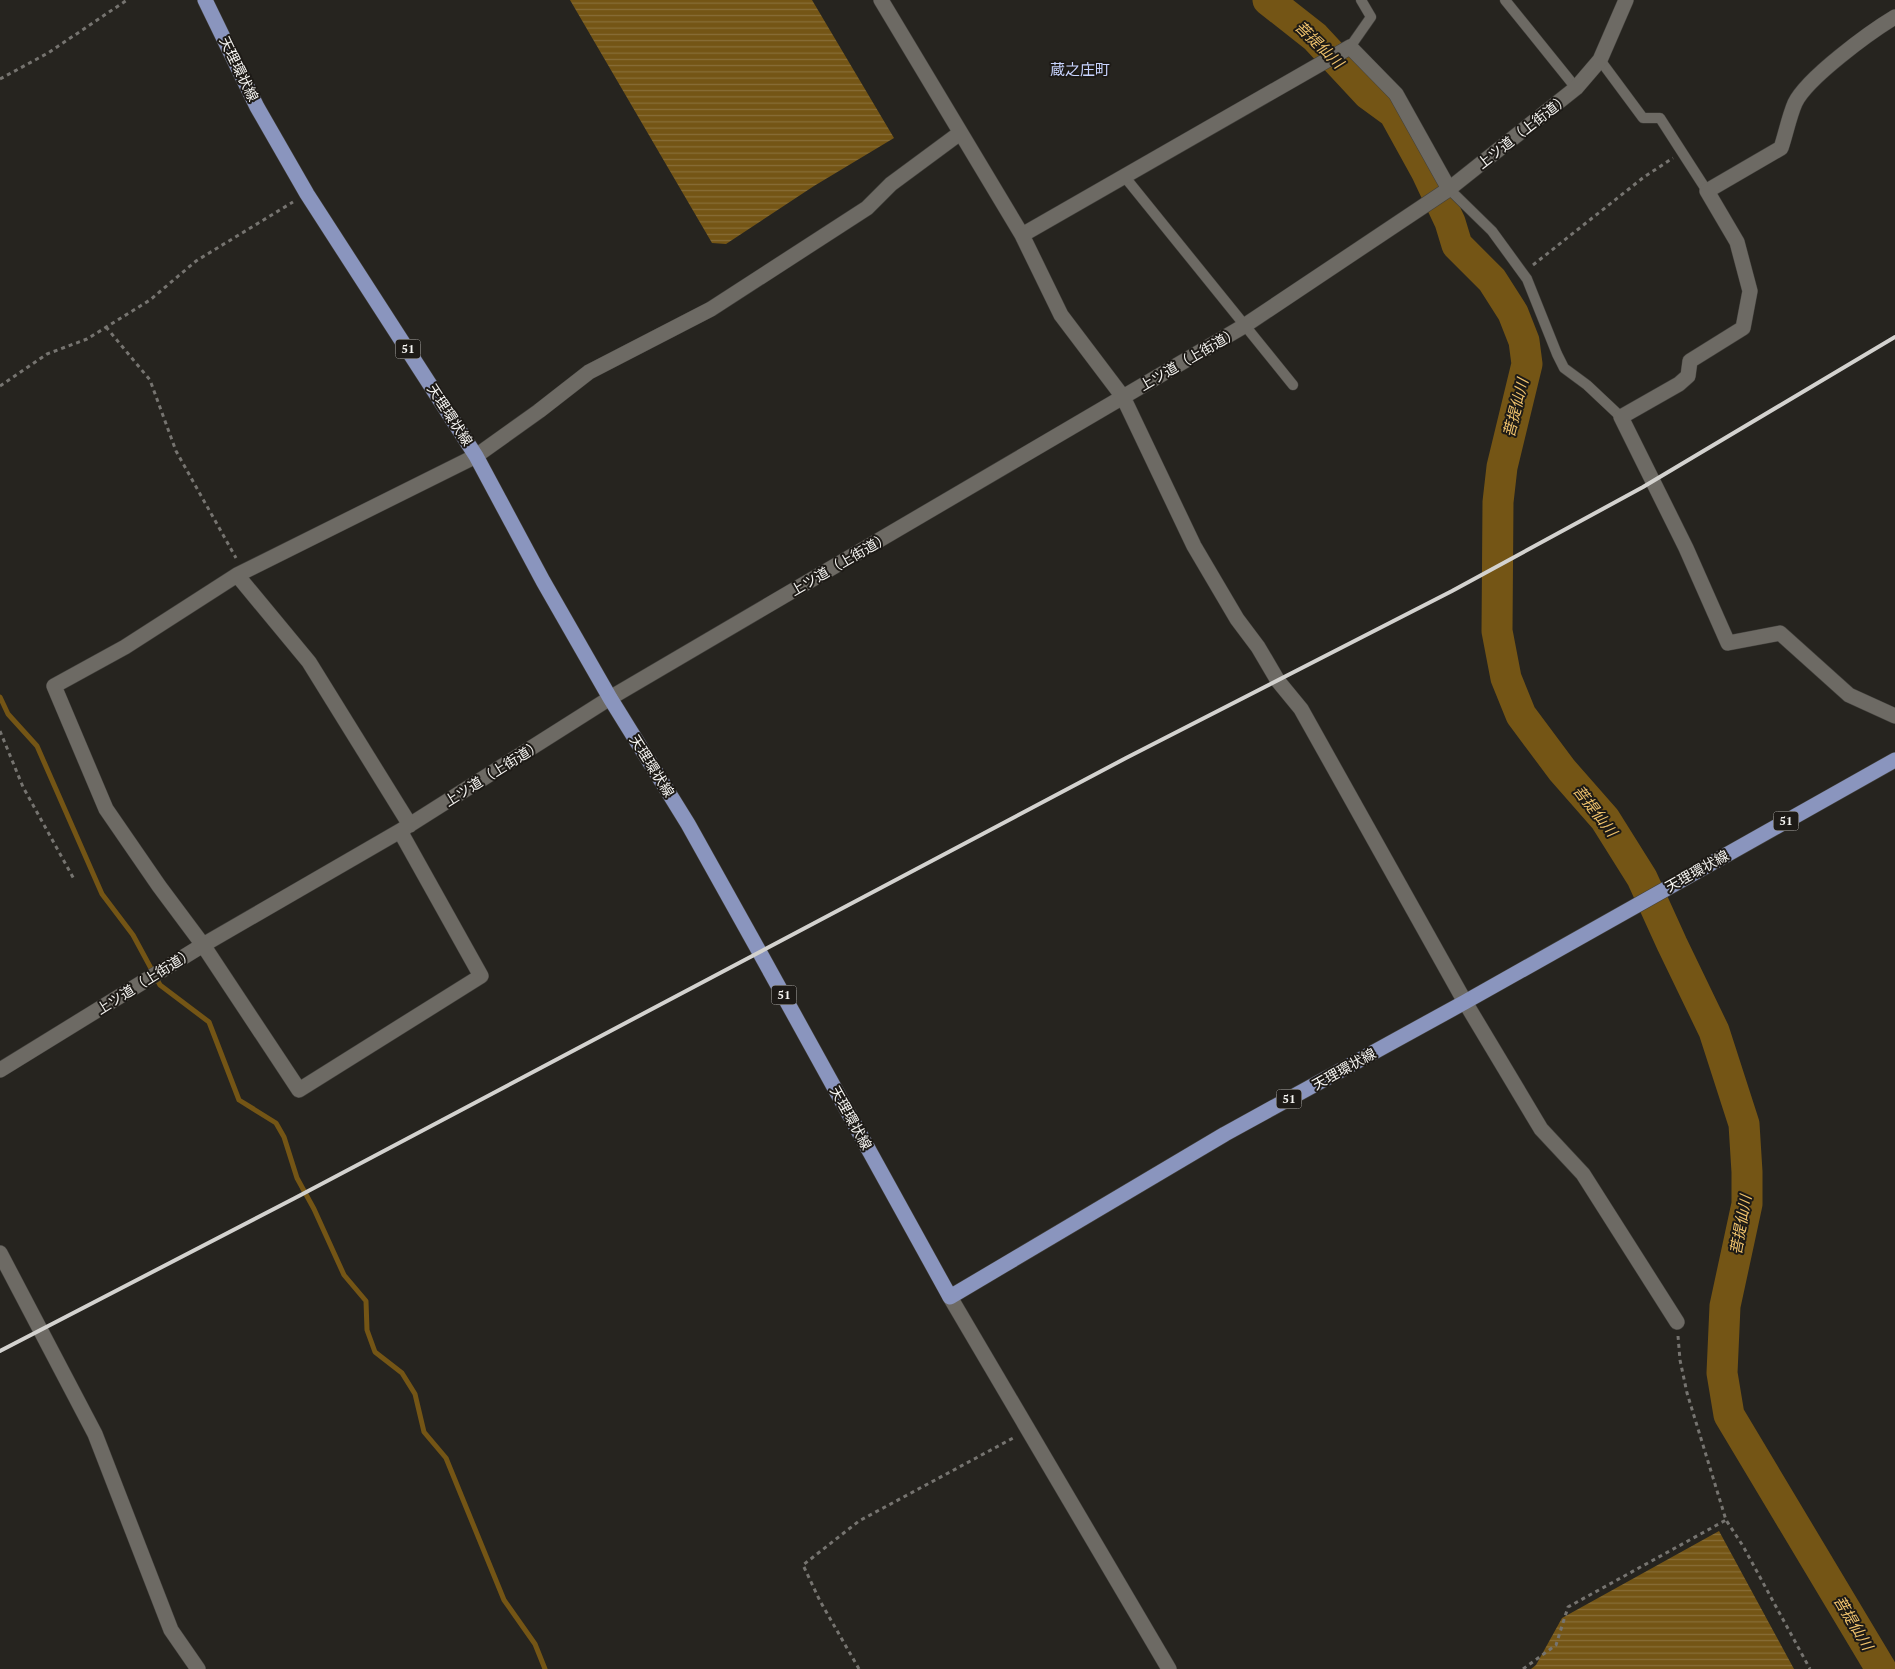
<svg xmlns="http://www.w3.org/2000/svg" width="1895" height="1669" font-family="'PT Serif','Noto Sans JP',serif">
<style>
.water{fill:url(#water-rules)}
.lines{fill:none;stroke-linecap:round;stroke-linejoin:round}
.stream{stroke:#745515;stroke-width:5}
.river{stroke:#745515;stroke-width:31}
.lane-casing{stroke:#42403c;stroke-width:11}
.street-casing{stroke:#42403c;stroke-width:16}
.secondary-casing{stroke:#42403c;stroke-width:16}
.primary-casing{stroke:#42403c;stroke-width:16}
.path{stroke:#767470;stroke-width:3;stroke-dasharray:4 4;stroke-linecap:butt}
.lane{stroke:#6d6a64;stroke-width:10}
.street{stroke:#6d6a64;stroke-width:15}
.secondary{stroke:#6d6a64;stroke-width:15}
.primary{stroke:#8a95be;stroke-width:15}
.rail{stroke:#d3d2cf;stroke-width:4}
.labels{text-anchor:middle;stroke-width:4;stroke-linejoin:round;paint-order:stroke}
.shield{fill:#1d1a16;stroke:#b4b3af;stroke-width:1}
.shield-label{font-size:12px;font-weight:bold;fill:#f5f4f1}
.street-label{font-size:14px;fill:#f5f4f1;stroke:#1d1a16}
.water-label{font-size:15px;font-style:italic;fill:#f2c46d;stroke:#1d1a16}
.neighbourhood-label{font-size:15px;fill:#c8d4fe;stroke:#1d1a16}
</style>
<defs>
<pattern id="water-rules" width="6" height="5" patternUnits="userSpaceOnUse" patternTransform="scale(1.25)"><rect width="6" height="5" fill="#745515"/><path d="M0 2.5h6" fill="none" stroke="#886e38"/></pattern>
</defs>
<rect width="100%" height="100%" fill="#26241f"/>
<path class="water" d="M570 0H812L894 138 814 186 726 244 712 243Z
M1719 1531 1794 1669H1531L1536 1665 1562 1618Z"/>
<g class="lines">
<path class="stream" d="M0 697 8 714 37 746 102 894 133 935 160 985 209 1022 239 1100 276 1123 284 1137 297 1178 314 1209 344 1275 366 1301 367 1330 375 1352 402 1373 415 1394 424 1432 446 1458 504 1600 535 1644 545 1669"/>
<path class="river" d="M1268 0 1315 37 1368 94 1394 113 1426 171 1450 222 1457 245 1492 280 1513 313 1524 341 1527 364 1502 467 1498 502 1497 631 1506 678 1521 715 1562 770 1605 819 1642 878 1672 944 1714 1031 1744 1124 1747 1172V1204L1725 1306 1722 1373 1729 1415 1881 1669"/>
<g class="lane-casing">
<path id="lane" d="M1505 0 1576 88
M1350 47 1371 17 1361 0
M1600 60 1643 118H1660L1707 191
M1124 176 1293 385
M1449 189 1492 231 1527 279 1557 354 1564 368 1587 385 1621 417"/>
</g>
<g class="street-casing">
<path id="street" d="M881 0 1022 235 1061 315 1123 397 1194 546 1237 619 1258 647 1278 681 1301 709 1465 1002 1541 1129 1583 1174 1677 1322
M1895 17C1870 32 1807 78 1795 103 1789 117 1786 133 1781 148L1707 191 1737 242 1750 291 1743 328 1690 361 1688 376 1679 384 1621 417 1686 548 1728 643 1780 633 1849 695 1895 716
M1022 235 1350 47 1396 94 1449 189
M237 575 309 662 410 825
M400 831 481 976 299 1090 203 945 159 886 106 809 54 686 125 647 237 575 476 456 539 411 589 372 711 309 867 208 891 184 960 133
M0 1070 203 945 400 831 610 698 1244 326 1449 189 1576 88 1600 60 1626 0
M0 1253 95 1434 171 1630 198 1669"/>
</g>
<g class="secondary-casing">
<path id="secondary" d="M950 1297 1169 1669"/>
</g>
<g class="primary-casing">
<path id="primary" d="M205 0 257 107 307 194 476 456 543 581 610 698 688 824 760 953 950 1297 1225 1134 1465 1002 1895 760"/>
</g>
<path class="path" d="M0 79 48 53 127 0
M1533 265 1644 177 1673 158
M106 327 150 380 176 451 236 558
M0 386 47 354 87 339 150 300 196 261 293 202
M0 731 23 787 75 881
M1678 1336 1680 1360 1687 1393 1726 1520 1743 1546 1810 1669
M859 1669 820 1601 803 1565 859 1521 1015 1437
M1523 1669 1556 1645 1568 1607 1726 1520"/>
<use href="#lane" class="lane"/>
<use href="#street" class="street"/>
<use href="#secondary" class="secondary"/>
<use href="#primary" class="primary"/>
<path class="rail" d="M0 1351 295 1198 1126 758 1452 591 1643 487 1895 337"/>
</g>
<g class="labels">
<g class="shield">
<rect x="395.5" y="339.5" width="25" height="19" rx="4"/>
<rect x="1773.5" y="811.5" width="25" height="19" rx="4"/>
<rect x="771.5" y="985.5" width="25" height="19" rx="4"/>
<rect x="1276.5" y="1089.5" width="25" height="19" rx="4"/>
</g>
<g class="shield-label">
<text x="408" y="353">51</text>
<text x="1786" y="825">51</text>
<text x="784" y="999">51</text>
<text x="1289" y="1103">51</text>
</g>
<g class="street-label">
<text transform="translate(239 69) rotate(64)" y="5">天理環状線</text>
<text transform="translate(1523 131) rotate(-38)" y="5">上ツ道（上街道）</text>
<text transform="translate(1189 359) rotate(-30)" y="5">上ツ道（上街道）</text>
<text transform="translate(450 415) rotate(57)" y="5">天理環状線</text>
<text transform="translate(840 564) rotate(-30)" y="5">上ツ道（上街道）</text>
<text transform="translate(652 766) rotate(58)" y="5">天理環状線</text>
<text transform="translate(493 773) rotate(-32)" y="5">上ツ道（上街道）</text>
<text transform="translate(1697 871) rotate(-29)" y="5">天理環状線</text>
<text transform="translate(145 981) rotate(-32)" y="5">上ツ道（上街道）</text>
<text transform="translate(1344 1069) rotate(-29)" y="5">天理環状線</text>
<text transform="translate(851 1118) rotate(61)" y="5">天理環状線</text>
</g>
<g class="water-label">
<text transform="translate(1319 45) rotate(44)" y="5">菩提仙川</text>
<text transform="translate(1516 408) rotate(-76)" y="5">菩提仙川</text>
<text transform="translate(1595 811) rotate(52)" y="5">菩提仙川</text>
<text transform="translate(1741 1225) rotate(-80)" y="5">菩提仙川</text>
<text transform="translate(1853 1623) rotate(59)" y="5">菩提仙川</text>
</g>
<g class="neighbourhood-label">
<text x="1080" y="75">蔵之庄町</text>
</g>
</g>
</svg>
